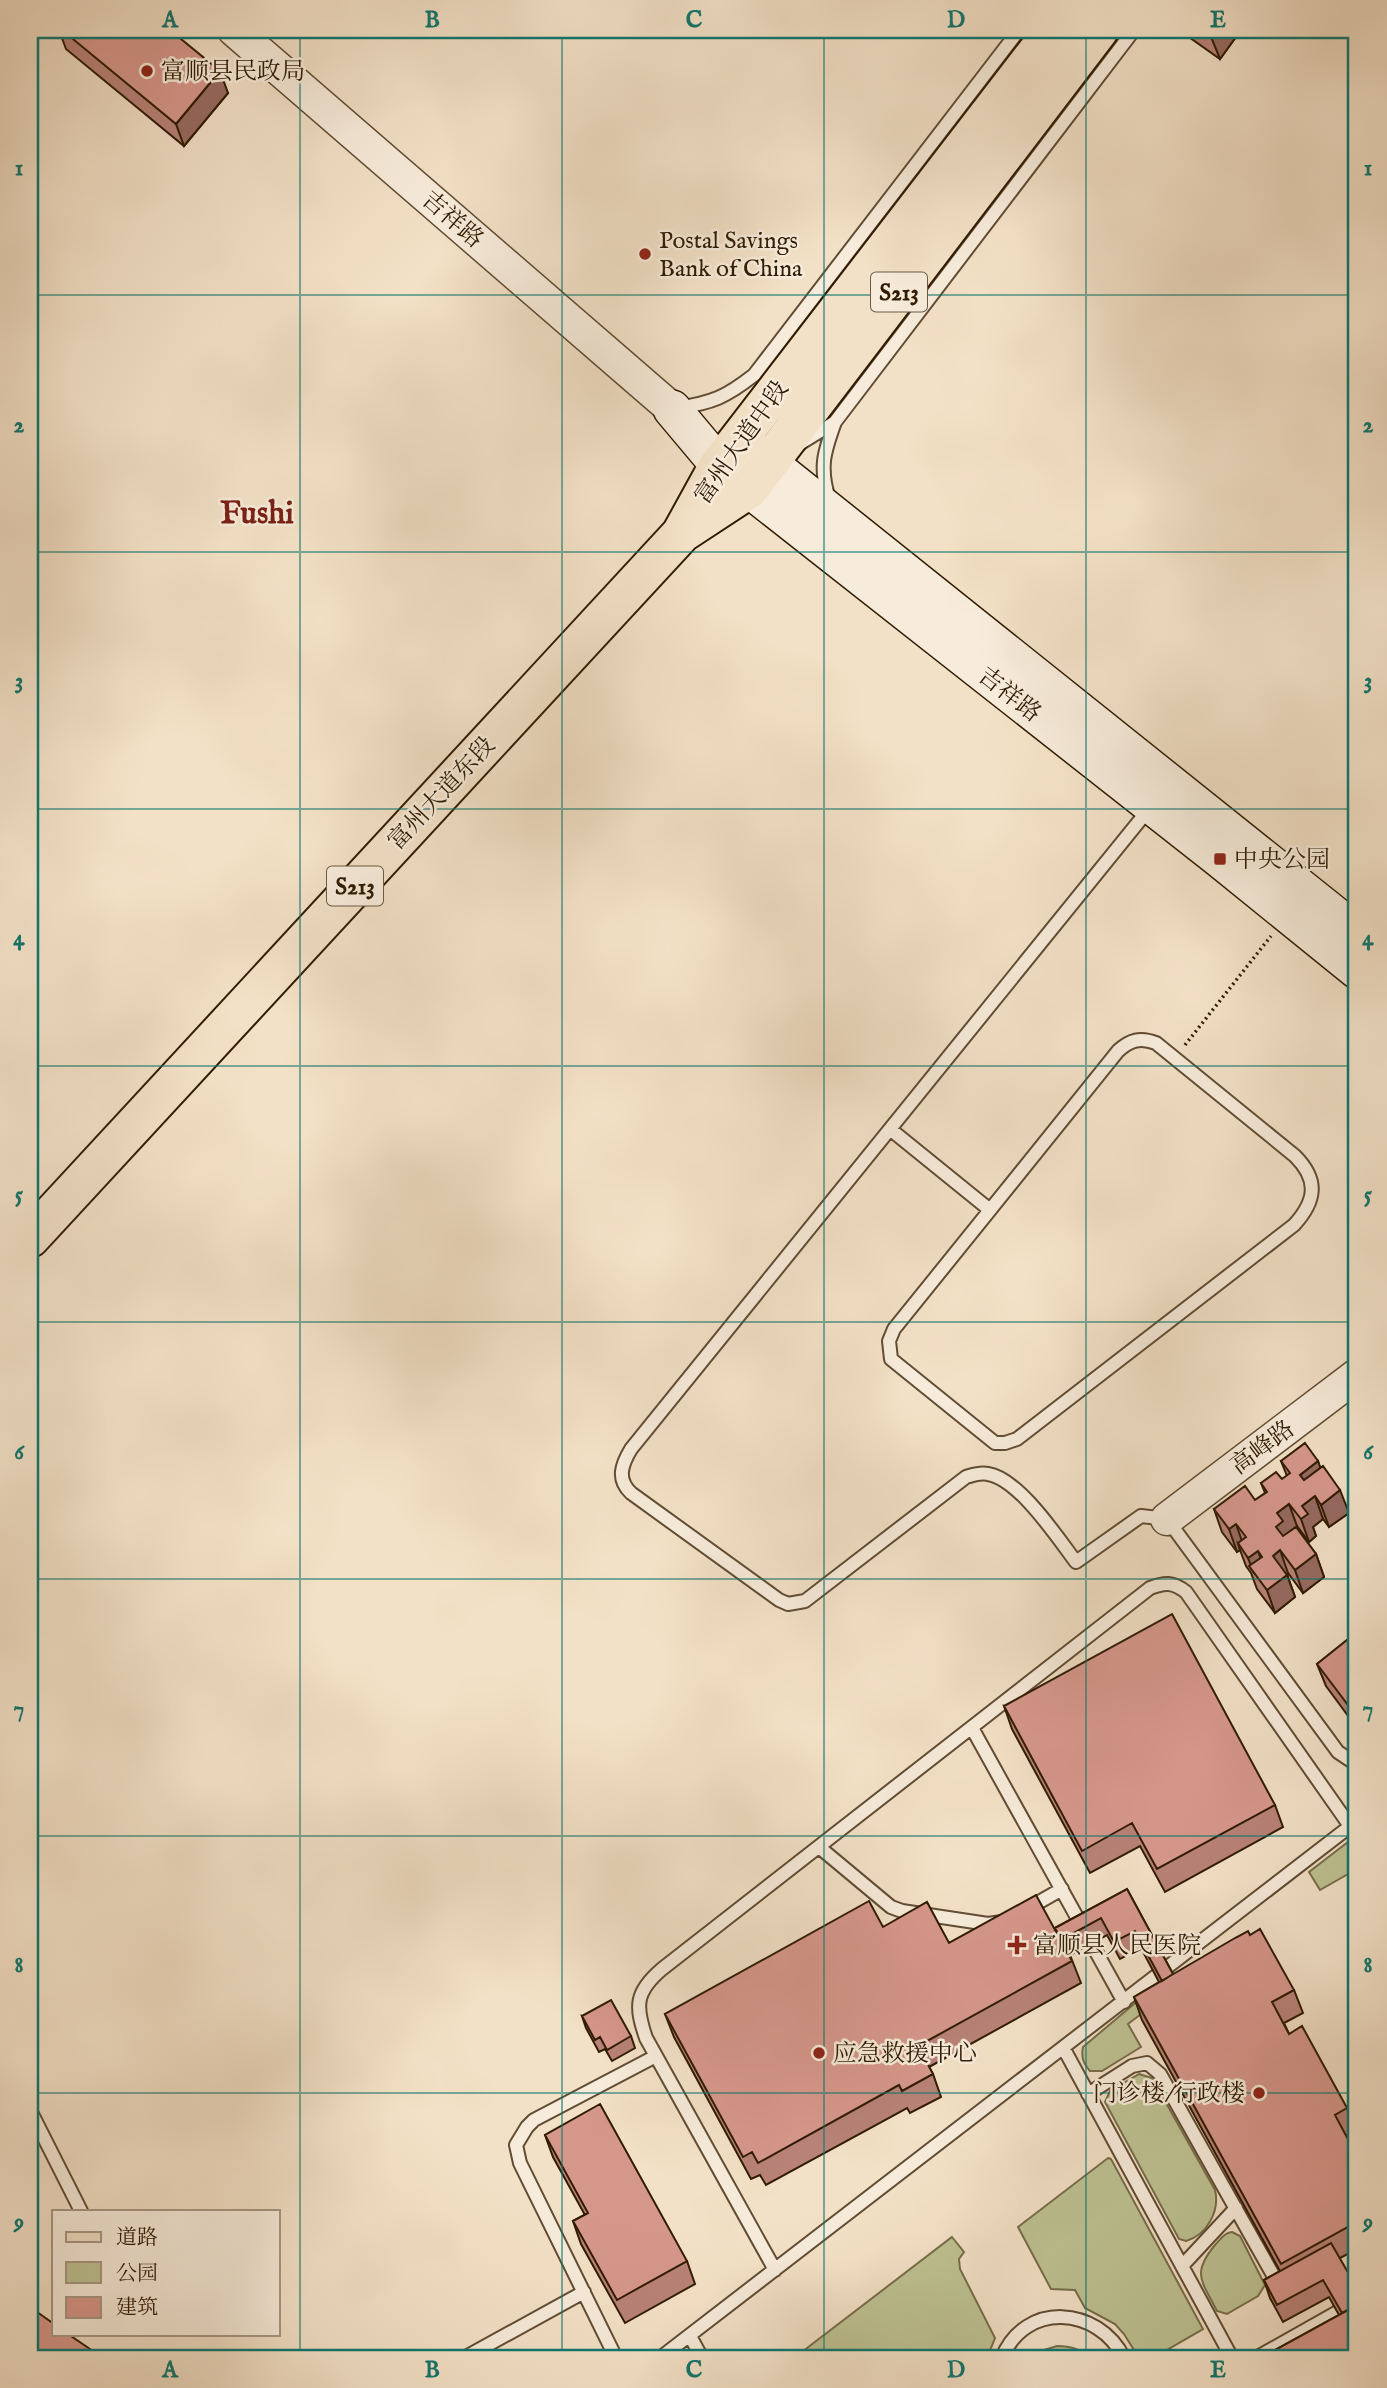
<svg xmlns="http://www.w3.org/2000/svg" width="1387" height="2388" font-family="'IM FELL English','Noto Serif SC',serif">
<style>
.green{fill:#bec293;stroke:#776e4b;stroke-width:2}
.lines{fill:none;stroke-linecap:round;stroke-linejoin:round}
.service-casing{stroke:#614c34;stroke-width:16}
.tertiary-casing{stroke:#614c34;stroke-width:35}
.secondary-casing{stroke:#301b03;stroke-width:40}
.primary-casing{stroke:#301b03;stroke-width:42}
.path{stroke:#301b03;stroke-width:3.5;stroke-dasharray:2 3.5;stroke-linecap:butt}
.service{stroke:#f7ecdb;stroke-width:12}
.tertiary{stroke:#f7ecdb;stroke-width:32}
.secondary{stroke:#f7ecdb;stroke-width:37}
.primary{stroke:#f3e1c7;stroke-width:38}
.wall{fill:#b88278;stroke:#301b03;stroke-width:2}
.shaded-wall{fill:#966a61;stroke:#301b03;stroke-width:2}
.building{fill:#d6978b;stroke:#301b03;stroke-width:2}
.grid{fill:none;stroke:#0f766e;stroke-width:2;stroke-opacity:0.55}
.poi-dot{fill:#8f2418;stroke:#f7ecdb;stroke-width:2.5}
.labels{text-anchor:middle;stroke-width:5;stroke-linejoin:round;paint-order:stroke}
.shield{fill:#f7ecdb;stroke:#6c5a44;stroke-width:2}
.shield-label{font-size:23px;font-weight:bold;fill:#301b03}
.poi-label{font-size:24px;fill:#301b03;stroke:#f7ecdb;text-anchor:start}
.street-label{font-size:24px;fill:#301b03;stroke:#f7ecdb}
.district-label{font-size:32px;font-weight:bold;fill:#7a1f14;stroke:#f7ecdb}
.neatline{fill:none;stroke:#0f766e;stroke-width:2.5}
.grid-label{font-size:23px;text-anchor:middle;font-weight:bold;fill:#0f766e}
</style>
<rect width="100%" height="100%" fill="#f3e1c7"/>
<filter id="stains"><feTurbulence type="fractalNoise" baseFrequency=".00286" numOctaves="4"/><feColorMatrix values="0 0 0 0 .2 0 0 0 0 .09 0 0 0 0 .02 0 0 0 .5 -.17"/></filter>
<radialGradient id="worn" r=".72"><stop offset=".6" stop-color="#630" stop-opacity="0"/><stop offset="1" stop-color="#630" stop-opacity=".3"/></radialGradient>
<path class="green" d="M1357 1835V1869L1320 1890 1309 1872Z
M1147 1993 1153 2005 1128 2024 1141 2047 1102 2071H1090C1083 2063 1081 2057 1083 2047Z
M1139 2074 1152 2078 1215 2190C1220 2211 1207 2235 1186 2241L1179 2239 1105 2102 1110 2091Z
M1108 2158 1111 2159 1203 2329 1153 2358H1139L1124 2334 1115 2324 1085 2308 1075 2290 1051 2289 1018 2227Z
M1232 2232 1240 2236 1265 2285 1258 2296 1227 2314 1217 2311C1202 2281 1191 2274 1215 2245 1221 2239 1224 2233 1232 2232Z
M952 2237 964 2252 959 2259 960 2269 995 2338 987 2358H794Z
M1057 2346C1071 2346 1080 2349 1091 2358H1034L1044 2350Z"/>
<g class="lines">
<g class="service-casing">
<path id="service" d="M677 408C712 403 726 397 754 375L1019 30
M801 443 835 422
M829 499C819 468 824 452 835 422L1134 30
M1149 809 631 1449C622 1464 616 1479 631 1493L779 1600 788 1604 805 1601 966 1477C973 1475 980 1472 988 1474 1019 1479 1057 1537 1076 1562L1141 1516 1167 1519 1338 1752 1353 1762H1357
M890 1129 990 1210 894 1329 889 1341 891 1359 995 1443H1005L1017 1439 1294 1225C1316 1201 1319 1180 1295 1156L1156 1043C1140 1037 1130 1040 1118 1051L990 1210
M972 1728 1124 2002
M819 1847 891 1907 902 1911 988 1924 1002 1922
M1027 1909 1062 1889
M1064 2049 1232 2358
M1088 2094 1132 2066 1147 2063 1160 2074 1277 2282
M30 2110 81 2211
M1182 2266 1236 2208
M775 2270 646 2038C635 2006 635 1992 662 1969L1150 1588C1165 1582 1173 1582 1186 1592L1350 1826
M690 2336 702 2358
M464 2358 584 2292
M616 2358 520 2163 516 2145 527 2127 534 2120 656 2056
M660 2358 1357 1821
M1002 2358C1025 2301 1098 2306 1124 2358
M1256 2358 1357 2301"/>
</g>
<g class="tertiary-casing">
<path id="tertiary" d="M234 30 672 409
M1167 1519 1357 1375"/>
</g>
<g class="secondary-casing">
<path id="secondary" d="M672 409 719 465 1220 859 1357 970
M745 444 1357 933"/>
</g>
<g class="primary-casing">
<path id="primary" d="M685 531 749 489 1099 30
M30 1238 681 534 719 465 1054 30"/>
</g>
<path class="path" d="M1185 1045 1271 936"/>
<use href="#service" class="service"/>
<use href="#tertiary" class="tertiary"/>
<use href="#secondary" class="secondary"/>
<use href="#primary" class="primary"/>
</g>
<path class="wall" d="M59 30H170L228 93 184 146 66 49Z
M1179 30H1241L1220 59Z
M1281 1461H1318L1320 1468 1349 1513 1329 1527 1323 1519 1313 1527 1316 1536 1309 1542 1297 1526 1296 1527 1316 1554 1324 1577 1303 1593 1288 1573 1287 1574 1295 1597 1275 1613 1257 1589 1251 1573 1246 1566 1240 1550 1237 1552 1222 1532 1214 1509 1255 1500 1265 1493 1261 1483 1282 1479 1287 1476Z
M1357 1632V1728L1326 1686 1317 1664Z
M1004 1706 1275 1805 1283 1827 1165 1892 1140 1846 1090 1873 1012 1729Z
M1127 1889 1173 1974 1294 1990 1303 2013 1284 2023 1289 2034 1347 2108 1355 2131 1346 2136 1351 2145 1357 2142V2249L1340 2258 1357 2358H1278L1275 2350 1339 2315 1329 2297 1283 2322 1270 2298 1264 2280 1280 2271 1142 2020 1134 1997 1159 1982 1141 1948 1120 1959 1107 1935 1070 1955 1081 1983 929 2067 933 2074 941 2097 910 2113 907 2108 766 2185 760 2175 751 2179 674 2037 665 2014 883 1927 949 1943 1055 1928Z
M582 2016 631 2036 635 2048 612 2061 605 2049 599 2052 586 2028Z
M545 2135 687 2261 695 2284 625 2323 581 2244 573 2221 585 2215 553 2157Z"/>
<path class="shaded-wall" d="M1216 30H1241L1220 59 1211 37Z
M220 71 228 93 184 146 176 124Z
M1318 1461 1326 1484 1308 1497 1300 1475Z
M1340 1490 1349 1513 1329 1527 1321 1505Z
M1315 1496 1323 1519 1313 1527 1316 1536 1309 1542 1301 1519 1302 1506Z
M1289 1504 1297 1526 1288 1533 1284 1549 1276 1527 1277 1513Z
M1236 1524 1244 1547 1238 1543 1240 1550 1237 1552 1229 1529Z
M1280 1550 1288 1573 1281 1578 1273 1556Z
M1258 1551 1266 1574 1254 1573 1248 1558Z
M1316 1554 1324 1577 1303 1593 1295 1570Z
M1287 1575 1295 1597 1275 1613 1267 1590Z"/>
<path class="building" d="M62 30H170L220 71 176 124Z
M1202 30H1216L1211 37Z
M1305 1443 1318 1461 1300 1475 1304 1480 1323 1466 1340 1490 1321 1505 1315 1496 1302 1506 1308 1514 1301 1519 1289 1504 1277 1513 1283 1521 1276 1527 1283 1536 1296 1527 1316 1554 1295 1570 1280 1550 1273 1556 1287 1575 1267 1590 1249 1566 1262 1557 1258 1551 1248 1558 1238 1543 1246 1537 1236 1524 1229 1529 1214 1509 1245 1486 1255 1500 1267 1492 1261 1483 1276 1472 1282 1479 1290 1473 1281 1461Z
M1172 1614 1275 1805 1157 1869 1132 1823 1082 1851 1004 1706Z
M1357 1632V1717L1317 1664Z
M1127 1889 1173 1974 1162 1981 1135 1931 1114 1942 1101 1918 1061 1940 1055 1928Z
M1036 1895 1072 1961 918 2046 933 2074 902 2091 899 2085 758 2163 752 2152 743 2157 665 2014 869 1901 883 1927 927 1902 949 1943Z
M1260 1929 1294 1990 1272 2002 1289 2034 1302 2026 1347 2108 1335 2115 1351 2145 1357 2142V2222L1281 2264 1134 1997 1235 1938 1248 1931 1250 1935Z
M611 2000 631 2036 607 2050 600 2037 595 2040 582 2016Z
M600 2104 687 2261 617 2300 573 2221 588 2213 545 2135Z
M1331 2243 1357 2288V2305L1342 2313 1323 2280 1277 2305 1264 2280Z
M1357 2305V2358H1280L1275 2350Z
M30 2307 54 2324V2334H68L103 2358H30Z"/>
<path class="grid" d="M300 30V2358M562 30V2358M824 30V2358M1086 30V2358M30 295H1357M30 552H1357M30 809H1357M30 1066H1357M30 1322H1357M30 1579H1357M30 1836H1357M30 2093H1357"/>
<g class="poi-dot">
<circle cx="147" cy="71" r="7"/>
<circle cx="645" cy="254" r="7"/>
<rect x="1213" y="852" width="14" height="14" rx="3.5"/>
<path d="M1013.5 1934.5h7v7h7v7h-7v7h-7v-7h-7v-7h7z"/>
<circle cx="819" cy="2053" r="7"/>
<circle cx="1259" cy="2093" r="7"/>
</g>
<g class="labels">
<g class="shield">
<rect x="871" y="272.5" width="56" height="39" rx="5"/>
<rect x="327" y="866.5" width="56" height="39" rx="5"/>
</g>
<g class="shield-label">
<text x="899" y="300">S213</text>
<text x="355" y="894">S213</text>
</g>
<g class="poi-label">
<text x="161" y="79">富顺县民政局</text>
<text x="659" y="248">Postal Savings<tspan x="659" dy="28">Bank of China</tspan></text>
<text x="1234" y="867">中央公园</text>
<text x="1033" y="1953">富顺县人民医院</text>
<text x="833" y="2061">应急救援中心</text>
<text x="1245" y="2101" text-anchor="end">门诊楼/行政楼</text>
</g>
<g class="street-label">
<text transform="translate(453 219) rotate(41)" y="8">吉祥路</text>
<text transform="translate(741 442) rotate(-55)" y="8">富州大道中段</text>
<text transform="translate(1010 694) rotate(38)" y="8">吉祥路</text>
<text transform="translate(441 793) rotate(-47)" y="8">富州大道东段</text>
<text transform="translate(1262 1447) rotate(-37)" y="8">高峰路</text>
</g>
<g class="district-label">
<text x="257" y="523">Fushi</text>
</g>
</g>
<rect width="1387" height="2388" fill="none" stroke="#f3e1c7" stroke-width="77"/>
<rect x="52" y="2210" width="228" height="126" fill="#f7ecdb" stroke="#a79885" stroke-width="2"/>
<rect x="66" y="2232" width="35" height="10" fill="#f3e1c7" stroke="#a79885" stroke-width="2"/>
<text x="116" y="2244" font-size="21" fill="#301b03">道路</text>
<rect x="66" y="2262" width="35" height="21" fill="#bec293" stroke="#a79885" stroke-width="2"/>
<text x="116" y="2280" font-size="21" fill="#301b03">公园</text>
<rect x="66" y="2297" width="35" height="21" fill="#d6978b" stroke="#a79885" stroke-width="2"/>
<text x="116" y="2314" font-size="21" fill="#301b03">建筑</text>
<rect x="38" y="38" width="1310" height="2312" class="neatline"/>
<g class="grid-label">
<text x="170" y="27">A</text>
<text x="432" y="27">B</text>
<text x="694" y="27">C</text>
<text x="956" y="27">D</text>
<text x="1218" y="27">E</text>
<text x="19" y="175">1</text>
<text x="1368" y="175">1</text>
<text x="19" y="432">2</text>
<text x="1368" y="432">2</text>
<text x="19" y="688">3</text>
<text x="1368" y="688">3</text>
<text x="19" y="945">4</text>
<text x="1368" y="945">4</text>
<text x="19" y="1202">5</text>
<text x="1368" y="1202">5</text>
<text x="19" y="1459">6</text>
<text x="1368" y="1459">6</text>
<text x="19" y="1716">7</text>
<text x="1368" y="1716">7</text>
<text x="19" y="1972">8</text>
<text x="1368" y="1972">8</text>
<text x="19" y="2229">9</text>
<text x="1368" y="2229">9</text>
<text x="170" y="2377">A</text>
<text x="432" y="2377">B</text>
<text x="694" y="2377">C</text>
<text x="956" y="2377">D</text>
<text x="1218" y="2377">E</text>
</g>
<rect width="100%" height="100%" filter="url(#stains)"/>
<rect width="100%" height="100%" fill="url(#worn)"/>
</svg>
